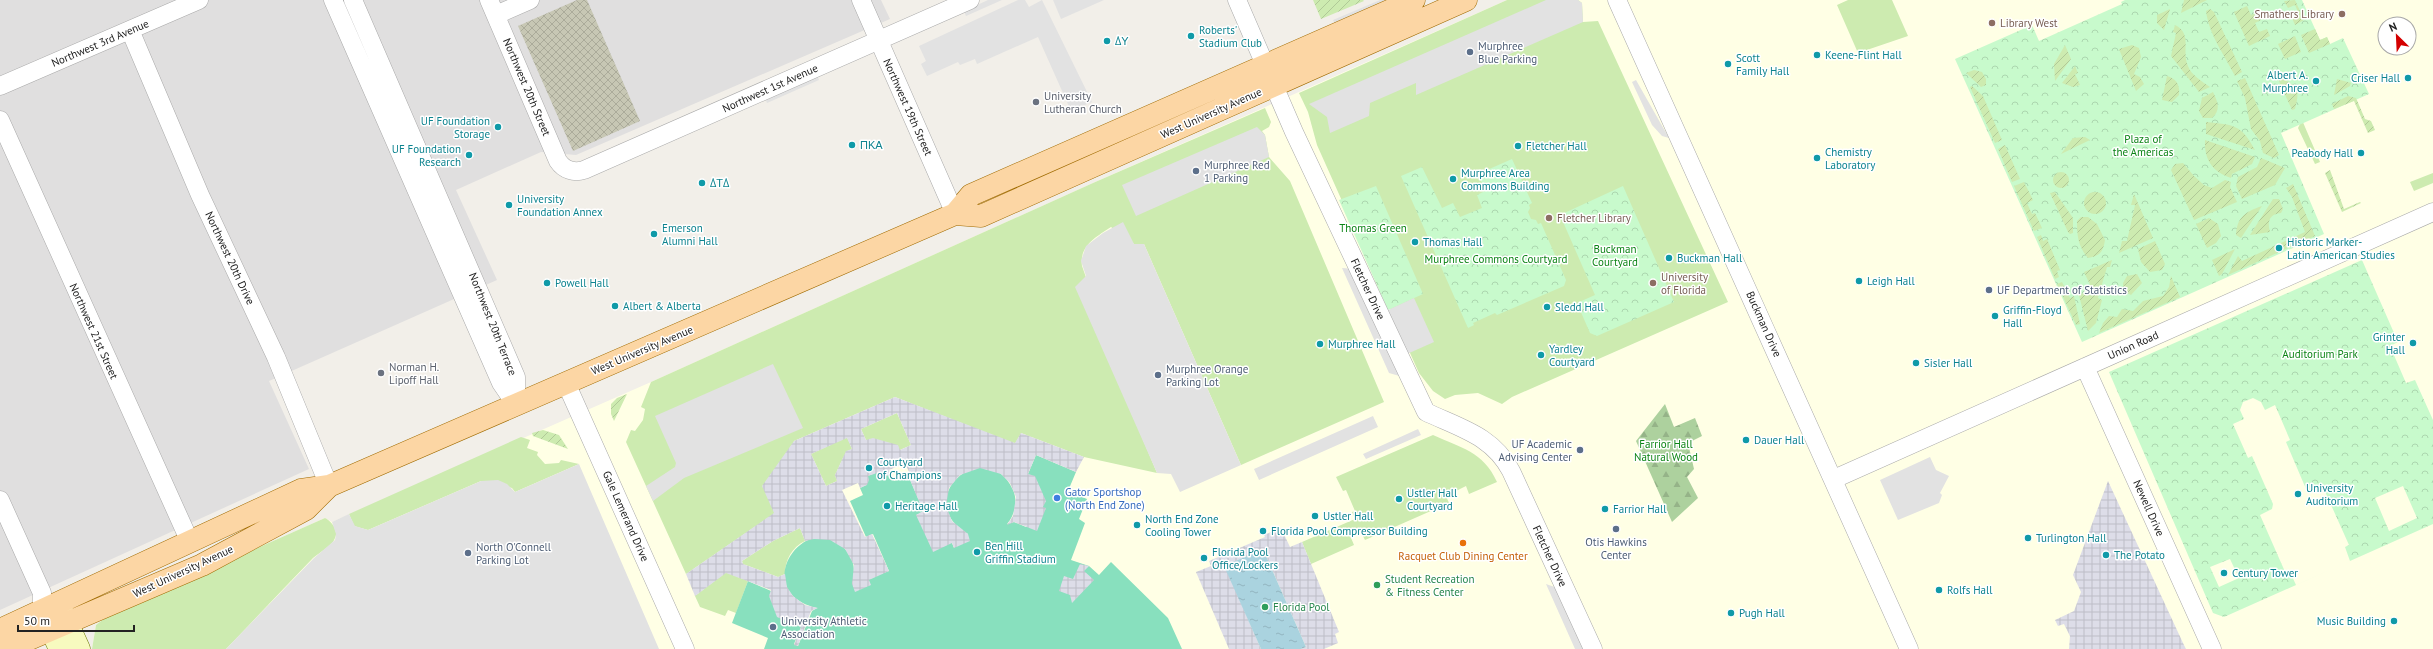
<svg xmlns="http://www.w3.org/2000/svg" width="2433" height="649" font-family="'PT Sans',sans-serif">
<style>
.residential{fill:#e0dfdf}
.education{fill:#ffffe5;fill-rule:evenodd}
.construction{fill:url(#construction-cross-hatch)}
.grass{fill:#cdebb0}
.forest{fill:url(#forest-firs)}
.park{fill:url(#park-crowns);fill-rule:evenodd}
.garden{fill:url(#garden-furrows)}
.pitch{fill:#88e0be}
.parking{fill:#e2e2e2}
.plaza{fill:url(#plaza-grid);fill-rule:evenodd}
.water{fill:url(#water-ripples)}
.lines{fill:none;stroke-linecap:round;stroke-linejoin:round}
.minor-casing{stroke:#a9a9a9;stroke-width:19}
.secondary-casing{stroke:#707d05;stroke-width:23}
.primary-casing{stroke:#a06b00;stroke-width:23}
.minor{stroke:#fff;stroke-width:18}
.secondary{stroke:#f7fabf;stroke-width:22}
.primary{stroke:#fcd6a4;stroke-width:22}
.education-dot{fill:#8d6e63;stroke:#fff;stroke-width:1.5}
.culture-dot{fill:#0f9aa8;stroke:#fff;stroke-width:1.5}
.service-dot{fill:#5c6f8a;stroke:#fff;stroke-width:1.5}
.worship-dot{fill:#6b7280;stroke:#fff;stroke-width:1.5}
.shop-dot{fill:#3f7fe0;stroke:#fff;stroke-width:1.5}
.food-dot{fill:#e8710a;stroke:#fff;stroke-width:1.5}
.leisure-dot{fill:#2e9e5b;stroke:#fff;stroke-width:1.5}
.labels{text-anchor:middle;stroke-width:3;stroke-linejoin:round;paint-order:stroke}
.education-label{font-size:11px;fill:#785e54;stroke:#fff;text-anchor:start}
.culture-label{font-size:11px;fill:#0d838f;stroke:#fff;text-anchor:start}
.street-label{font-size:11px;fill:#222;stroke:#fff}
.service-label{font-size:11px;fill:#4e5e75;stroke:#fff;text-anchor:start}
.worship-label{font-size:11px;fill:#5b616d;stroke:#fff;text-anchor:start}
.park-label{font-size:11px;fill:#0c8416;stroke:#fff}
.shop-label{font-size:11px;fill:#366cbe;stroke:#fff;text-anchor:start}
.food-label{font-size:11px;fill:#c56008;stroke:#fff}
.leisure-label{font-size:11px;fill:#27864d;stroke:#fff;text-anchor:start}
</style>
<defs>
<pattern id="construction-cross-hatch" width="8" height="8" patternUnits="userSpaceOnUse"><rect width="8" height="8" fill="#c7c7b4"/><path d="M0 0l8 8M0 8l8-8" fill="none" stroke="#abab9a"/></pattern>
<pattern id="forest-firs" width="22" height="20" patternUnits="userSpaceOnUse"><rect width="22" height="20" fill="#add19e"/><path d="M5 1l3.5 6h-7zM16 11l3.5 6h-7z" fill="#95b388"/></pattern>
<pattern id="park-crowns" width="20" height="18" patternUnits="userSpaceOnUse"><rect width="20" height="18" fill="#c8facc"/><path d="M2 6a3 3 0 1 1 6 0M12 15a3 3 0 1 1 6 0" fill="none" stroke="#acd6af"/></pattern>
<pattern id="garden-furrows" width="10" height="10" patternUnits="userSpaceOnUse"><rect width="10" height="10" fill="#cdebb0"/><path d="M-1 1l2-2M0 10L10 0M9 11l2-2" fill="none" stroke="#b0c997"/></pattern>
<pattern id="plaza-grid" width="8" height="8" patternUnits="userSpaceOnUse"><rect width="8" height="8" fill="#dddde8"/><path d="M0 4h8M4 0v8" fill="none" stroke="#bdbdc7"/></pattern>
<pattern id="water-ripples" width="26" height="14" patternUnits="userSpaceOnUse"><rect width="26" height="14" fill="#aad3df"/><path d="M2 4q2-2 4 0t4 0M15 11q2-2 4 0t4 0" fill="none" stroke="#92b5bf"/></pattern>
</defs>
<rect width="100%" height="100%" fill="#f2efe9"/>
<path class="residential" d="M0 0H881L890 19 576 155 541 152 456 190 497 280 269 381 309 469 0 610Z"/>
<path class="education" d="M1507 0H2433V649H92L96 625 113 612 325 518 332 522 651 382 1093 183ZM2385 24H2409V48H2385Z"/>
<path class="construction" d="M577 0H587L640 121 573 151 518 26Z"/>
<path class="grass" d="M1507 0H1578L1582 3 1583 22 1598 21 1728 302 1512 397 1502 404 1478 393 1455 395 1445 399 1433 391 1419 373 1317 145 1308 112 1299 93Z
M1848 0H1892L1908 36 1858 53 1837 5Z
M1265 108 1271 122 1269 127 1262 131 1265 135 1269 157 1290 181 1384 402 1241 465 1144 244H1134L1111 227C1096 237 1079 246 1082 266L1141 435 1157 473 1084 457 1021 433 1015 444 895 397 794 441 775 513 686 574 626 442 631 430 635 431 643 420 645 409 641 407 651 382 1093 183Z
M2302 120 2320 162 2315 164 2298 128Z
M2433 173V183L2414 191 2410 182Z
M897 413 911 445 900 450 866 440 861 429Z
M1433 435C1461 448 1483 451 1497 482L1469 494 1466 486 1446 496 1449 503 1365 540 1359 528 1349 533 1354 545 1311 564 1302 542 1355 519 1352 512 1355 511 1346 490 1343 491 1336 477Z
M521 437 530 440 527 448 538 452 537 455 545 464 559 463 561 460 579 464 515 492 512 488 481 481 368 530 354 526 349 514Z
M847 437 852 449 846 452 835 475 837 481 826 486 811 454Z
M325 518C331 521 339 530 335 538 333 545 319 553 313 558 284 588 255 619 226 649H92L96 625 113 612Z
M800 528 805 541C792 547 785 560 785 574L778 577 743 564 742 561 773 541Z
M726 572 748 581 736 613 728 610 725 616 700 607 695 596Z"/>
<path class="forest" d="M1665 404 1674 427 1695 418 1702 436 1688 443 1694 469 1687 477 1698 498 1672 522 1636 441Z"/>
<path class="park" d="M2125 0H2302L2320 40 2327 37 2330 44 2343 38 2369 94 2281 133 2324 234 2082 342 1955 59 2032 25 2039 41 2122 4 2121 2Z
M1512 159 1532 203 1529 205 1530 208 1528 212 1531 219 1536 220 1538 224 1541 223 1566 280 1564 286 1497 315 1495 313 1473 323 1474 325 1468 328 1401 176 1422 167 1442 208 1453 203 1460 217 1482 208 1477 195 1485 191 1478 174Z
M1376 186 1423 294 1388 310 1339 200Z
M1623 186 1674 302 1597 336 1590 333 1577 303 1595 295 1560 215Z
M2362 260 2398 342 2390 346 2406 383 2415 380 2433 420V524L2224 617 2213 613 2109 372ZM2253 398 2261 402 2265 410 2275 405 2290 440 2286 442 2306 489 2313 491 2323 487 2349 545 2345 547 2350 561 2296 585 2290 572 2286 574 2260 515 2272 509 2273 504 2252 456 2248 458 2233 424 2244 419 2240 410 2243 402ZM2403 486 2417 518 2389 531 2375 498ZM2230 559 2239 578 2219 587 2210 567Z"/>
<path class="garden" d="M1313 0H1363L1364 1 1321 19Z
M2184 0H2207L2181 13Z
M2295 0 2304 20 2295 25 2292 18 2299 14 2295 5 2288 8 2284 1Z
M2247 6 2251 15 2258 12 2261 20 2255 23 2259 32 2267 29 2270 36 2249 46 2234 12Z
M2170 9 2164 30 2157 23V15Z
M2210 9 2214 12 2242 72 2235 76C2224 54 2209 35 2206 11Z
M2175 25C2193 34 2181 50 2188 66 2191 75 2203 82 2210 87L2199 92 2171 56 2176 33 2173 32Z
M2315 29 2320 40 2327 37 2330 44 2309 53 2301 35Z
M2295 36 2301 52 2285 59 2278 44Z
M2065 45 2071 59 2055 81 2054 64Z
M2132 45 2139 48 2141 57 2134 74 2140 77 2144 84 2136 91 2119 49Z
M2075 66 2078 73 2075 74 2080 85 2073 87 2062 83Z
M1974 70 1982 72 1986 79V85L1981 87 1966 73Z
M2167 76C2177 79 2180 85 2179 95L2172 102 2162 100Z
M2282 77C2298 89 2300 89 2295 109L2292 110 2278 79Z
M2245 78 2279 155 2274 158 2263 153 2260 141 2251 129 2245 98 2237 81Z
M2337 79 2351 83 2350 86 2334 95Z
M1972 86 1983 96 2002 140 1995 143 1970 87Z
M2213 92C2218 102 2221 110 2212 118H2203L2199 111 2202 98Z
M2348 96 2356 98 2365 119 2371 121 2375 130 2368 133 2354 101 2334 109 2332 104Z
M2206 122C2234 125 2241 124 2255 150L2206 134Z
M2085 137 2090 140 2061 154 2073 138Z
M2205 140 2255 157 2252 164 2232 174 2231 178C2212 172 2204 159 2205 140Z
M2005 145 2020 179 2012 182 1998 149Z
M2261 158 2285 168 2275 185 2242 199 2236 186 2238 177 2257 167Z
M2183 163 2194 176 2204 185 2212 188 2225 180 2231 182 2230 187 2237 202 2194 220 2171 170 2175 164Z
M2330 170 2344 209 2360 202 2361 203 2342 212 2325 173Z
M2053 180a8 8 0 1 1 16 0a8 8 0 1 1-16 0Z
M2024 182 2033 200 2027 203 2032 214 2035 213 2042 228 2034 231 2014 186Z
M2293 184 2315 236 2228 275 2238 256 2242 261 2305 232 2292 197 2286 188Z
M2055 192 2073 218V233L2070 234 2068 232 2050 193Z
M2084 203a11 11 0 1 1 22 0a11 11 0 1 1-22 0Z
M2134 194 2153 238 2119 253 2122 241H2127L2135 205H2131Z
M2273 199H2279L2283 209 2281 213C2269 214 2267 222 2270 232L2250 235Z
M2262 206 2241 238 2236 235C2237 217 2245 212 2262 206Z
M2081 217H2088L2097 224 2105 240C2103 252 2100 256 2088 258 2078 246 2077 236 2077 221Z
M2209 218 2218 224 2221 236 2216 243 2207 248 2196 224Z
M2041 235 2043 241 2047 239 2060 270 2057 271 2059 277 2055 279 2037 237Z
M2155 241 2165 264 2162 270 2150 272 2141 262 2138 249Z
M2235 249 2222 274 2219 276 2212 260Z
M2112 260 2110 267H2107L2098 298 2102 300 2096 323 2088 331 2079 295 2092 289 2084 272Z
M2137 274 2142 283 2131 295 2123 291V283L2127 276Z
M2171 276 2180 297 2099 333 2103 323 2109 316 2117 317 2122 309 2133 311 2143 301 2163 296 2169 287Z
M2062 282 2070 298 2074 296 2080 324 2076 325 2057 284Z
M627 394 614 421 611 414V404L617 398Z
M543 430 559 435 568 449 533 436 532 433Z"/>
<path class="pitch" d="M1036 455 1076 472 1068 491 1087 499 1079 519 1085 523 1071 560 1089 566 1099 575 1111 562 1168 618 1182 649H764L768 638 732 623 748 581 771 591 801 627 794 644 798 646 812 611 817 608C747 592 806 505 846 550 854 559 856 572 852 584L889 571 873 534 866 537 850 501 863 495 860 488 866 485 868 476 877 472 884 477 891 474 894 481 908 475 924 512 916 515 952 543 954 548 968 534C908 499 987 432 1013 490 1018 501 1015 515 1007 524L1014 522 1026 527 1043 507 1028 474Z"/>
<path class="parking" d="M988 0H1002L966 16 964 11Z
M1018 0H1025L1029 7 1042 0 1092 102 1071 111 1038 37 977 64 975 59 960 65 958 62 927 76 921 64 926 61 919 46Z
M1053 0H1104L1061 19Z
M1380 0H1394L1336 26 1333 20Z
M1546 0H1578L1582 3 1583 22 1416 95V83L1370 103 1369 116 1330 133 1327 117 1309 104Z
M817 75 819 80 767 103 765 98Z
M1636 80 1669 138 1662 136 1652 125 1632 82Z
M1257 127 1265 135 1269 157 1136 216 1122 185Z
M1123 222 1134 244H1144L1241 465 1180 492 1171 474 1157 473 1075 287 1086 276 1081 261 1086 246 1103 233Z
M1342 268 1355 269 1403 377 1389 373Z
M1414 298 1434 342 1407 354 1388 310Z
M773 364 803 428 684 478 653 501 646 486 675 467 676 463 655 416Z
M1373 416 1378 427 1259 480 1254 469Z
M1418 429 1421 435 1366 459 1363 454Z
M1930 457 1936 470 1949 476 1940 493 1942 495 1939 503 1898 520 1880 480Z
M579 464 659 649H226L314 558 335 540 336 534 332 522 349 514 355 526 368 530 481 481 498 480 507 484 515 492Z
M1546 584 1563 590 1589 649H1575Z"/>
<path class="plaza" d="M895 397 1015 443 1021 433 1084 457 1076 472 1036 455 1028 474 1035 476 1046 501 1043 507 1046 508 1037 531 1014 522 1007 525 1013 516 1016 497 1010 483 1001 474 980 468 960 475 949 488 946 506 952 521 968 534 970 541 954 548 952 543 933 552 916 515 923 511 908 475 910 474 905 463 889 470 891 474 884 477H879L877 473 868 476 869 480 867 485 860 488 858 483 842 490 865 537 872 534 889 571 869 580 871 585 855 592 852 584 854 565 845 549 830 540 814 539 805 541 800 528 773 541 742 561 743 564 778 577 785 574 787 587 793 596 805 605 818 608 811 611 798 646 794 645 801 627 777 617 769 596 771 590 726 573 695 596 686 574 774 513 762 486 794 441ZM897 413 911 445 900 450 898 445 873 438 866 440 861 429ZM847 438 852 449 846 451 835 475 837 481 826 486 811 454Z
M2108 481 2183 643 2186 649H2069L2070 636 2064 624 2058 626 2055 620 2074 611 2081 592 2073 575Z
M1281 528 1290 547 1302 542 1339 632 1335 634 1338 643 1324 649H1301L1306 647 1263 549 1225 566 1261 649H1229L1196 572 1211 566 1209 561 1265 537 1264 535Z
M1080 564 1089 566 1084 571 1094 580 1072 603 1070 595 1059 591 1064 576 1073 579Z"/>
<path class="water" d="M1263 549 1306 647 1301 649H1261L1224 566Z"/>
<g class="lines">
<g class="minor-casing">
<path id="minor" d="M333 0 501 383 516 405
M353 0 516 377V405
M489 0 558 161C564 170 574 173 584 170L970 0
M861 0 955 214
M1237 0 1294 132 1426 412C1460 428 1493 436 1511 471L1593 649
M1617 0 1909 649
M496 15 530 0
M130 30 200 195 276 357 329 486
M0 86 199 0
M0 120 190 542
M2085 367 2212 649
M566 383 685 649
M1834 479 2433 212
M0 500 42 593V611"/>
</g>
<g class="secondary-casing">
<path id="secondary" d="M60 607 79 649
M43 612 60 649"/>
</g>
<g class="primary-casing">
<path id="primary" d="M955 214 981 216 1466 0
M0 630 301 490 329 486 955 214 971 195 1414 0
M6 649 202 565 306 509 329 486"/>
</g>
<use href="#minor" class="minor"/>
<use href="#secondary" class="secondary"/>
<use href="#primary" class="primary"/>
</g>
<g class="education-dot">
<circle cx="2342" cy="14" r="4"/>
<circle cx="1992" cy="23" r="4"/>
<circle cx="1549" cy="218" r="4"/>
<circle cx="1653" cy="283" r="4"/>
</g>
<g class="culture-dot">
<circle cx="1191" cy="36" r="4"/>
<circle cx="1107" cy="41" r="4"/>
<circle cx="1817" cy="55" r="4"/>
<circle cx="1728" cy="64" r="4"/>
<circle cx="2408" cy="78" r="4"/>
<circle cx="2316" cy="81" r="4"/>
<circle cx="498" cy="127" r="4"/>
<circle cx="852" cy="145" r="4"/>
<circle cx="1518" cy="146" r="4"/>
<circle cx="2361" cy="153" r="4"/>
<circle cx="469" cy="155" r="4"/>
<circle cx="1817" cy="158" r="4"/>
<circle cx="1453" cy="179" r="4"/>
<circle cx="702" cy="183" r="4"/>
<circle cx="509" cy="205" r="4"/>
<circle cx="654" cy="234" r="4"/>
<circle cx="1415" cy="242" r="4"/>
<circle cx="2279" cy="248" r="4"/>
<circle cx="1669" cy="258" r="4"/>
<circle cx="1859" cy="281" r="4"/>
<circle cx="547" cy="283" r="4"/>
<circle cx="615" cy="306" r="4"/>
<circle cx="1547" cy="307" r="4"/>
<circle cx="1995" cy="316" r="4"/>
<circle cx="2413" cy="343" r="4"/>
<circle cx="1320" cy="344" r="4"/>
<circle cx="1541" cy="355" r="4"/>
<circle cx="1916" cy="363" r="4"/>
<circle cx="1746" cy="440" r="4"/>
<circle cx="869" cy="468" r="4"/>
<circle cx="2298" cy="494" r="4"/>
<circle cx="1399" cy="499" r="4"/>
<circle cx="887" cy="506" r="4"/>
<circle cx="1605" cy="509" r="4"/>
<circle cx="1315" cy="516" r="4"/>
<circle cx="1137" cy="525" r="4"/>
<circle cx="1263" cy="531" r="4"/>
<circle cx="2028" cy="538" r="4"/>
<circle cx="977" cy="552" r="4"/>
<circle cx="2106" cy="555" r="4"/>
<circle cx="1204" cy="558" r="4"/>
<circle cx="2224" cy="573" r="4"/>
<circle cx="1939" cy="590" r="4"/>
<circle cx="1731" cy="613" r="4"/>
<circle cx="2394" cy="621" r="4"/>
</g>
<g class="service-dot">
<circle cx="1470" cy="52" r="4"/>
<circle cx="1196" cy="171" r="4"/>
<circle cx="1989" cy="290" r="4"/>
<circle cx="1158" cy="375" r="4"/>
<circle cx="1580" cy="450" r="4"/>
<circle cx="1616" cy="529" r="4"/>
<circle cx="468" cy="553" r="4"/>
<circle cx="773" cy="627" r="4"/>
</g>
<g class="worship-dot">
<circle cx="1036" cy="102" r="4"/>
<circle cx="381" cy="373" r="4"/>
</g>
<circle class="shop-dot" cx="1057" cy="498" r="4"/>
<circle class="food-dot" cx="1463" cy="543" r="4"/>
<g class="leisure-dot">
<circle cx="1377" cy="585" r="4"/>
<circle cx="1265" cy="607" r="4"/>
</g>
<g class="labels">
<g class="education-label">
<text x="2334" y="18" text-anchor="end">Smathers Library</text>
<text x="2000" y="27">Library West</text>
<text x="1557" y="222">Fletcher Library</text>
<text x="1661" y="281">University<tspan x="1661" dy="13">of Florida</tspan></text>
</g>
<g class="culture-label">
<text x="1199" y="34">Roberts'<tspan x="1199" dy="13">Stadium Club</tspan></text>
<text x="1115" y="45">ΔΥ</text>
<text x="1825" y="59">Keene-Flint Hall</text>
<text x="1736" y="62">Scott<tspan x="1736" dy="13">Family Hall</tspan></text>
<text x="2308" y="79" text-anchor="end">Albert A.<tspan x="2308" dy="13">Murphree</tspan></text>
<text x="2400" y="82" text-anchor="end">Criser Hall</text>
<text x="490" y="125" text-anchor="end">UF Foundation<tspan x="490" dy="13">Storage</tspan></text>
<text x="860" y="149">ΠΚΑ</text>
<text x="1526" y="150">Fletcher Hall</text>
<text x="461" y="153" text-anchor="end">UF Foundation<tspan x="461" dy="13">Research</tspan></text>
<text x="1825" y="156">Chemistry<tspan x="1825" dy="13">Laboratory</tspan></text>
<text x="2353" y="157" text-anchor="end">Peabody Hall</text>
<text x="1461" y="177">Murphree Area<tspan x="1461" dy="13">Commons Building</tspan></text>
<text x="710" y="187">ΔΤΔ</text>
<text x="517" y="203">University<tspan x="517" dy="13">Foundation Annex</tspan></text>
<text x="662" y="232">Emerson<tspan x="662" dy="13">Alumni Hall</tspan></text>
<text x="1423" y="246">Thomas Hall</text>
<text x="2287" y="246">Historic Marker-<tspan x="2287" dy="13">Latin American Studies</tspan></text>
<text x="1677" y="262">Buckman Hall</text>
<text x="1867" y="285">Leigh Hall</text>
<text x="555" y="287">Powell Hall</text>
<text x="623" y="310">Albert &amp; Alberta</text>
<text x="1555" y="311">Sledd Hall</text>
<text x="2003" y="314">Griffin-Floyd<tspan x="2003" dy="13">Hall</tspan></text>
<text x="2405" y="341" text-anchor="end">Grinter<tspan x="2405" dy="13">Hall</tspan></text>
<text x="1328" y="348">Murphree Hall</text>
<text x="1549" y="353">Yardley<tspan x="1549" dy="13">Courtyard</tspan></text>
<text x="1924" y="367">Sisler Hall</text>
<text x="1754" y="444">Dauer Hall</text>
<text x="877" y="466">Courtyard<tspan x="877" dy="13">of Champions</tspan></text>
<text x="2306" y="492">University<tspan x="2306" dy="13">Auditorium</tspan></text>
<text x="1407" y="497">Ustler Hall<tspan x="1407" dy="13">Courtyard</tspan></text>
<text x="895" y="510">Heritage Hall</text>
<text x="1613" y="513">Farrior Hall</text>
<text x="1323" y="520">Ustler Hall</text>
<text x="1145" y="523">North End Zone<tspan x="1145" dy="13">Cooling Tower</tspan></text>
<text x="1271" y="535">Florida Pool Compressor Building</text>
<text x="2036" y="542">Turlington Hall</text>
<text x="985" y="550">Ben Hill<tspan x="985" dy="13">Griffin Stadium</tspan></text>
<text x="1212" y="556">Florida Pool<tspan x="1212" dy="13">Office/Lockers</tspan></text>
<text x="2114" y="559">The Potato</text>
<text x="2232" y="577">Century Tower</text>
<text x="1947" y="594">Rolfs Hall</text>
<text x="1739" y="617">Pugh Hall</text>
<text x="2386" y="625" text-anchor="end">Music Building</text>
</g>
<g class="street-label">
<text transform="translate(100 43) rotate(-23)" y="4">Northwest 3rd Avenue</text>
<text transform="translate(527 87) rotate(67)" y="4">Northwest 20th Street</text>
<text transform="translate(770 88) rotate(-24)" y="4">Northwest 1st Avenue</text>
<text transform="translate(908 107) rotate(66)" y="4">Northwest 19th Street</text>
<text transform="translate(1211 113) rotate(-24)" y="4">West University Avenue</text>
<text transform="translate(230 258) rotate(65)" y="4">Northwest 20th Drive</text>
<text transform="translate(1368 289) rotate(65)" y="4">Fletcher Drive</text>
<text transform="translate(493 324) rotate(68)" y="4">Northwest 20th Terrace</text>
<text transform="translate(1764 324) rotate(66)" y="4">Buckman Drive</text>
<text transform="translate(94 331) rotate(66)" y="4">Northwest 21st Street</text>
<text transform="translate(2133 345) rotate(-24)" y="4">Union Road</text>
<text transform="translate(642 350) rotate(-23)" y="4">West University Avenue</text>
<text transform="translate(2149 508) rotate(66)" y="4">Newell Drive</text>
<text transform="translate(626 516) rotate(66)" y="4">Gale Lemerand Drive</text>
<text transform="translate(1550 556) rotate(65)" y="4">Fletcher Drive</text>
<text transform="translate(183 571) rotate(-25)" y="4">West University Avenue</text>
</g>
<g class="service-label">
<text x="1478" y="50">Murphree<tspan x="1478" dy="13">Blue Parking</tspan></text>
<text x="1204" y="169">Murphree Red<tspan x="1204" dy="13">1 Parking</tspan></text>
<text x="1997" y="294">UF Department of Statistics</text>
<text x="1166" y="373">Murphree Orange<tspan x="1166" dy="13">Parking Lot</tspan></text>
<text x="1572" y="448" text-anchor="end">UF Academic<tspan x="1572" dy="13">Advising Center</tspan></text>
<text x="1616" y="546" text-anchor="middle">Otis Hawkins<tspan x="1616" dy="13">Center</tspan></text>
<text x="476" y="551">North O'Connell<tspan x="476" dy="13">Parking Lot</tspan></text>
<text x="781" y="625">University Athletic<tspan x="781" dy="13">Association</tspan></text>
</g>
<g class="worship-label">
<text x="1044" y="100">University<tspan x="1044" dy="13">Lutheran Church</tspan></text>
<text x="389" y="371">Norman H.<tspan x="389" dy="13">Lipoff Hall</tspan></text>
</g>
<g class="park-label">
<text x="2143" y="143">Plaza of<tspan x="2143" dy="13">the Americas</tspan></text>
<text x="1373" y="232">Thomas Green</text>
<text x="1615" y="253">Buckman<tspan x="1615" dy="13">Courtyard</tspan></text>
<text x="1496" y="263">Murphree Commons Courtyard</text>
<text x="2320" y="358">Auditorium Park</text>
<text x="1666" y="448">Farrior Hall<tspan x="1666" dy="13">Natural Wood</tspan></text>
</g>
<g class="shop-label">
<text x="1065" y="496">Gator Sportshop<tspan x="1065" dy="13">(North End Zone)</tspan></text>
</g>
<g class="food-label">
<text x="1463" y="560">Racquet Club Dining Center</text>
</g>
<g class="leisure-label">
<text x="1385" y="583">Student Recreation<tspan x="1385" dy="13">&amp; Fitness Center</tspan></text>
<text x="1273" y="611">Florida Pool</text>
</g>
</g>
<g transform="translate(2397 36) rotate(336)"><circle r="19" fill="#ffffff" stroke="#a7a7a7"/>
<path d="M0-3L7 15L0 10L-7 15Z" fill="#d40000"/>
<text y="-6" font-size="11" font-weight="bold" text-anchor="middle" fill="#222222">N</text>
</g>
<path d="M18 625v6h116v-6" fill="none" stroke="#222222" stroke-width="2"/>
<text x="24" y="625" font-size="12" fill="#222222" stroke="#ffffff" stroke-width="3" paint-order="stroke">50 m</text>
</svg>
